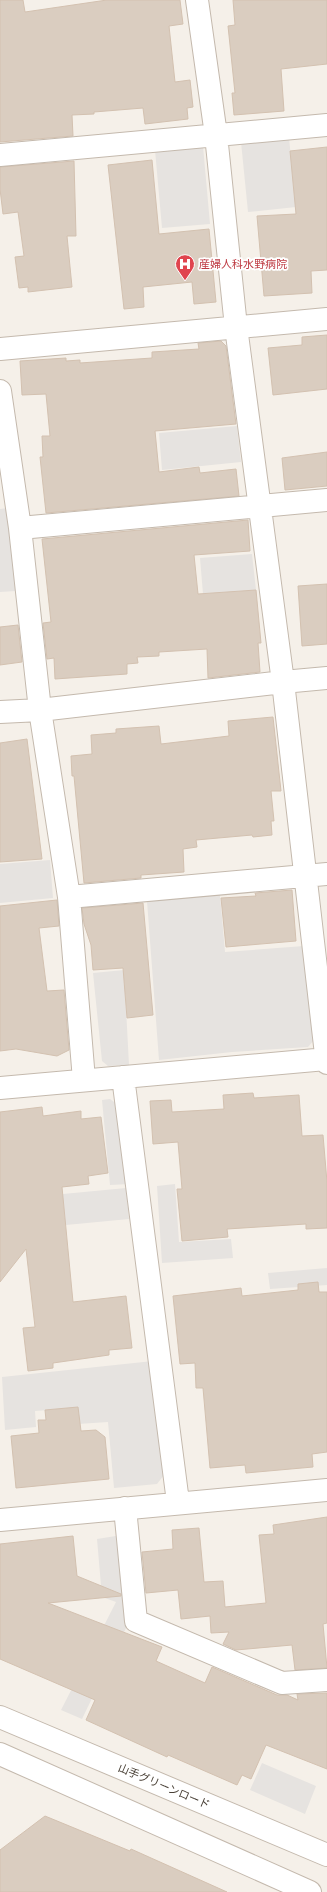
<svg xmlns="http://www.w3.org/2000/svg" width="327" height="1892" font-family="Overpass,'Noto Sans JP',sans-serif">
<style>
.parking{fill:#e6e3e0}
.building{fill:#dacdc0;stroke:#d3c1b0}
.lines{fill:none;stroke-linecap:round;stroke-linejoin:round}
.minor-casing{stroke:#c4b9ad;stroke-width:24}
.minor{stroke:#fff;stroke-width:22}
.labels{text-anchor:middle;stroke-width:3.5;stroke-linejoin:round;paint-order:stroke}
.health-label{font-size:11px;fill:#be3a42;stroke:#fff;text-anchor:start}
.street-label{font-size:11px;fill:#494036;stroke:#fff}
</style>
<rect width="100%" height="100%" fill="#f5f0e9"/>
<path class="parking" d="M289 138 296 207 248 212 241 142Z
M203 146 210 224 162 228 155 150Z
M237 426 241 462 162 470 159 433Z
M8 508 16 591 0 592V509Z
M252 554 256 590 203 594 200 558Z
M50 860 53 898 0 903V864Z
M220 895 225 952 304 946 315 1039 308 1047 232 1052 159 1060 147 901Z
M124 970 129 1065 108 1066 102 1061 93 973Z
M110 1099 118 1105 130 1184 110 1185 102 1100Z
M175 1184 179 1242 231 1239 233 1258 162 1263 157 1186Z
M126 1188 129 1219 24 1229 21 1198Z
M327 1268V1285L270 1289 268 1273Z
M153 1361 164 1475 157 1484 114 1488 108 1422 78 1424 77 1408 35 1411 36 1427 5 1430 2 1377Z
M122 1535 128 1624 82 1719 61 1710 116 1602 102 1597 97 1539Z
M262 1763 316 1786 305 1814 250 1790Z"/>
<path class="building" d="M0 0H23L25 12 107 0H180L183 24 169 26 175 82 190 80 193 107 187 108 188 119 145 124 143 108 94 112V114L72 115 73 136 0 142Z
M233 0H327V64L281 69 284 111 234 115 232 93H235L228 26 235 25Z
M327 147V270L311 271 312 293 264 296 257 216 296 214 290 151Z
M152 160 159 234 209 229 216 302 194 304 192 282 143 287 144 307 124 309 108 165Z
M74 161 76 236H67L72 287 28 292V287L19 288 15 257 24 256 18 212 3 214 0 189V167Z
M327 335V389L273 395 268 348 302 345V337Z
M221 341 226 346 236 424 155 431 159 472 199 467 200 473 236 469 239 496 46 513 40 457H43L42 436H50L46 394 22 395 20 361 66 358V361L80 360V363L152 358V352L199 349 198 343Z
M327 452V486L285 490 282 458Z
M248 520 250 551 194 555 198 594 256 590 261 643H258L260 672 208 678 207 649 159 652V656L137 657 138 663 127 664V674L55 679 54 658 47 659 43 623 51 622 42 539Z
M327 584V644L302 646 298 586Z
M18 625 22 662 0 665V627Z
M273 717 281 791H271L274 821H271L272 835 253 837 252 835 196 840 197 847 183 849 184 872 141 875V878L84 883 74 776H72L71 756 92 754 91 735 116 733V729L159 726 161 744 229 736 228 721Z
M27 739 42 859 0 862V743Z
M292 890 296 941 226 947 221 898 256 896 255 893Z
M57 900 59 926 39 928 47 991 64 990 69 1050 57 1056 16 1049 0 1051V906Z
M143 903 153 1015 127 1018 123 968 93 970 91 945 84 924 82 908Z
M253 1093 254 1098 299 1095 302 1136 323 1135 327 1182V1228L306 1229V1224L227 1229 228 1237 182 1241 177 1189H182L178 1142 153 1144 150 1101 171 1100 172 1112 224 1109 223 1095Z
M42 1107 43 1116 81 1111V1119L101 1117 108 1173 88 1176 89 1184 62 1187 73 1302 126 1296 132 1348 109 1350V1355L53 1363V1368L28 1371 23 1328 35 1327 26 1249 0 1282V1112Z
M318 1282 319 1292H327V1452L312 1454 313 1467 246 1473 245 1465 210 1468 203 1388H196L195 1363 180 1364 173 1296 241 1288 242 1296 298 1290V1284Z
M78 1407 81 1431 96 1430 105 1437 109 1479 16 1488 11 1436 39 1433 38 1420H46L45 1410Z
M327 1517V1623L323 1624 327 1668 295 1670 292 1645 236 1650 223 1644 229 1632 211 1633 210 1616 181 1619 178 1590 146 1593 142 1552 173 1549 172 1530 199 1528 204 1582 223 1581 225 1607 266 1603 259 1535 274 1534 273 1525Z
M73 1536 77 1576 121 1594V1596L48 1603 162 1647 156 1661 205 1683 212 1667 277 1695H287L298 1700 297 1694 327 1693V1769L266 1745 251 1779 242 1775 237 1785 168 1755 167 1757 86 1720 95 1700 0 1659V1544Z
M45 1816 130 1851 131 1849 227 1892H0V1850Z"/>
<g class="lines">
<g class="minor-casing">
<path id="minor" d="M197 0 216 135 236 327 283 682 327 1063
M0 155 327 125
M0 349 327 319
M0 391 20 528 40 710 69 897 84 1080
M20 528 327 500
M0 712 40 710 283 682 327 678
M69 897 327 874
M123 1077 178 1502
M0 1088 327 1059
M125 1508 136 1621 282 1683 327 1680
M0 1520 327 1490
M0 1717 327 1855
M0 1754 310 1892"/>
</g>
<use href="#minor" class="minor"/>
</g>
<defs>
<g id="hospital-pin" transform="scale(1)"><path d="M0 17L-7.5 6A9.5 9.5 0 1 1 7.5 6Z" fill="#e0444e" stroke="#fff"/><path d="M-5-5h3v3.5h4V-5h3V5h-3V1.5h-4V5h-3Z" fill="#fff"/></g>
</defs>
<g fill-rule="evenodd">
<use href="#hospital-pin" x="185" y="264"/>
</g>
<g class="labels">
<g class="health-label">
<text x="199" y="268">産婦人科水野病院</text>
</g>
<g class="street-label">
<text transform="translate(164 1786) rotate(23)" y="4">山手グリーンロード</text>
</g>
</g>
</svg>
